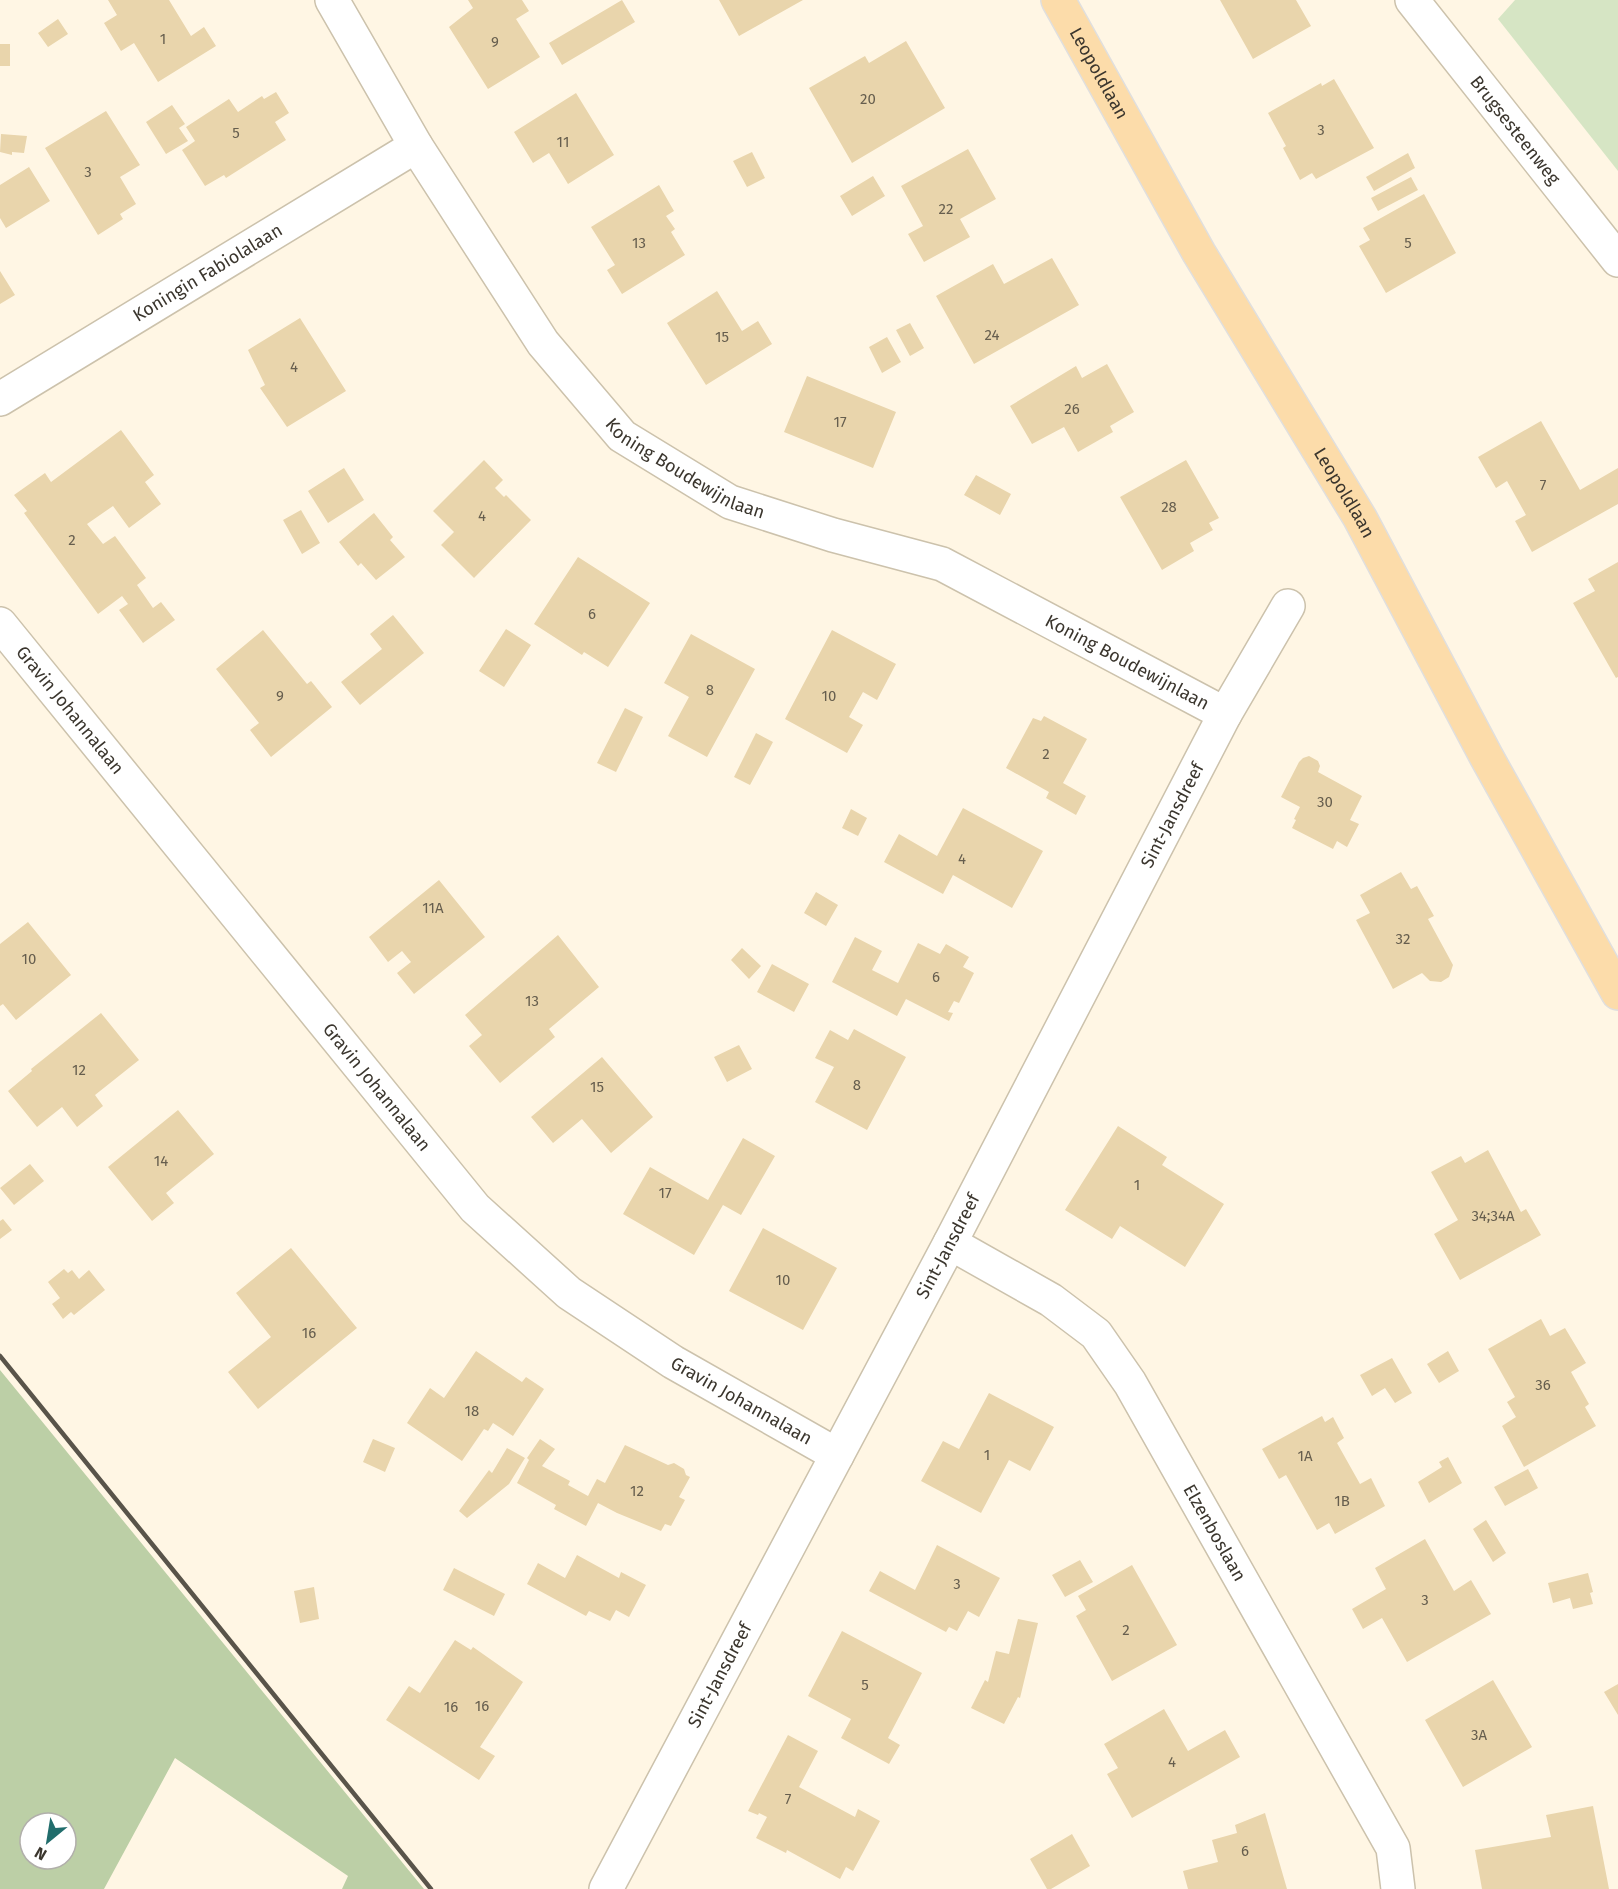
<svg xmlns="http://www.w3.org/2000/svg" width="1618" height="1889" font-family="'Fira Sans',sans-serif">
<style>
.green{fill:#d6e5c4}
.forest{fill:#bccfa6;fill-rule:evenodd}
.building{fill:#e9d5ac}
.lines{fill:none;stroke-linecap:round;stroke-linejoin:round}
.street-casing{stroke:#ccc2ac;stroke-width:36}
.primary-casing{stroke:#e0dfde;stroke-width:36}
.street{stroke:#fff;stroke-width:33}
.primary{stroke:#fcdcaa;stroke-width:33}
.rail{stroke:#59544a;stroke-width:4.5}
.labels{text-anchor:middle;stroke-width:4.5;stroke-linejoin:round;paint-order:stroke}
.number-label{font-size:15px;fill:#665e4e}
.street-label{font-size:18px;fill:#3b362e;stroke:#fff}
</style>
<rect width="100%" height="100%" fill="#fff6e4"/>
<path class="green" d="M1515 0H1618V171L1498 19Z"/>
<path class="forest" d="M0 1370 424 1889H342L348 1876 175 1758 104 1889H0ZM30 1823H66V1859H30Z"/>
<path class="building" d="M108 0H169L191 36 204 27 216 46 158 82 134 43 121 51 104 23 117 15Z
M468 0H522L529 11 516 19 540 57 488 89 449 27 473 8Z
M622 0 635 22 562 65 549 43Z
M719 0H803L739 36Z
M1220 0H1296L1311 26 1253 59Z
M58 19 68 34 48 47 38 33Z
M906 41 945 108 852 163 809 88 865 56 869 63Z
M0 44H10V66H0Z
M1334 79 1374 148 1316 179 1312 173 1300 180 1283 148 1286 146 1268 113 1321 83 1322 86Z
M276 92 289 113 275 122 286 140 226 178 224 175 205 186 182 150 195 141 186 127 229 99 238 112 262 96 264 99Z
M576 93 614 155 568 184 549 153 533 163 514 132Z
M172 105 185 124 179 128 188 141 166 154 146 122Z
M106 111 140 165 120 177 136 204 120 214 123 219 98 235 45 148Z
M1 134 27 136 24 153 12 152V155L0 152Z
M968 149 996 199 960 219 970 237 924 262 908 234 923 226 901 186Z
M752 152 765 178 747 187 733 161Z
M1408 153 1415 168 1374 191 1366 177Z
M29 167 50 201 6 228 0 218V185Z
M873 176 885 196 852 216 840 196Z
M1411 177 1418 190 1378 211 1371 198Z
M659 185 674 211 666 216 675 229 671 232 685 255 622 294 607 270 615 265 591 227Z
M1424 194 1456 253 1386 293 1359 246 1370 240 1363 228Z
M1052 258 1079 305 974 364 936 296 993 264 1004 284Z
M0 271 15 295 0 304Z
M717 291 742 331 758 321 772 344 706 385 667 323Z
M300 318 346 391 287 427 260 388 265 385 248 350Z
M910 323 924 348 910 356 896 330Z
M887 337 901 362 882 373 869 347Z
M1107 364 1134 412 1110 426 1113 432 1078 452 1064 427 1032 444 1010 406 1076 366 1082 378Z
M807 376 896 412 873 468 784 432Z
M1541 421 1580 490 1618 468V504L1532 552 1515 521 1526 515 1507 481 1496 488 1478 457Z
M121 430 154 475 145 482 161 504 129 528 113 506 87 524 103 544 115 536 146 578 137 585 153 608 161 602 175 620 143 643 119 610 128 604 122 596 98 614 24 513 27 511 14 495 45 473 51 482Z
M484 460 503 480 495 488 504 497 506 495 531 520 474 578 441 545 454 532 433 511Z
M1186 460 1219 518 1209 523 1213 530 1190 543 1194 551 1162 570 1120 497Z
M344 468 364 500 328 523 308 491Z
M976 475 1011 494 1000 515 964 495Z
M301 510 320 543 302 554 283 520Z
M374 513 393 537 390 540 405 557 376 580 361 563 358 566 339 542Z
M578 557 650 603 608 667 584 652 582 655 534 624Z
M1618 562V677L1616 678 1573 603 1595 591 1588 579Z
M393 615 424 653 360 705 341 682 382 649 370 634Z
M506 629 531 645 504 687 479 671Z
M263 630 307 684 311 681 332 707 271 757 250 730 259 723 216 669Z
M832 630 896 664 877 700 863 692 849 717 863 725 847 753 785 719Z
M691 634 755 669 707 757 668 736 689 697 664 683Z
M625 708 643 717 616 772 597 763Z
M1044 716 1087 739 1063 783 1086 796 1076 815 1046 798 1049 792 1006 768 1033 718 1041 721Z
M756 733 773 742 750 785 734 777Z
M1309 756 1318 761 1320 766 1318 772 1362 796 1350 820 1359 824 1347 847 1337 841 1333 849 1292 828 1296 820 1294 819 1300 807 1281 797 1299 762 1303 758Z
M963 808 1043 851 1012 908 953 875 943 894 884 862 899 834 937 856Z
M851 809 867 818 858 836 842 828Z
M1401 872 1411 889 1417 886 1434 916 1428 919 1453 965 1449 977 1441 982 1430 981 1422 973 1393 989 1356 920 1370 913 1360 895Z
M439 880 485 937 414 994 397 973 411 962 402 951 388 962 369 937Z
M816 892 838 905 826 926 804 913Z
M28 922 71 975 16 1020 3 1004 0 1006V944Z
M558 935 599 987 549 1029 555 1037 500 1083 469 1046 482 1035 465 1015Z
M855 937 882 951 872 970 898 983 918 943 940 954 946 944 969 957 963 967 974 973 959 1003 954 1001 948 1012 953 1013 949 1021 906 999 897 1016 832 982Z
M742 948 761 966 749 979 731 960Z
M772 964 809 984 794 1012 757 992Z
M101 1013 139 1060 95 1095 103 1106 77 1127 62 1107 37 1127 8 1091 32 1071 31 1069Z
M854 1029 906 1057 867 1130 815 1102 834 1067 815 1058 830 1030 848 1040Z
M739 1045 752 1069 727 1082 714 1057Z
M602 1057 653 1117 611 1153 582 1119 553 1143 531 1117Z
M178 1110 214 1154 166 1193 174 1203 152 1221 108 1167Z
M1118 1126 1167 1157 1162 1165 1224 1204 1185 1267 1120 1226 1112 1239 1065 1210Z
M743 1138 775 1156 741 1215 723 1205 694 1255 623 1214 650 1167 708 1200Z
M1488 1150 1521 1212 1526 1209 1541 1235 1460 1280 1434 1234 1458 1220 1431 1172 1461 1156 1465 1163Z
M30 1164 44 1181 14 1205 0 1188Z
M3 1219 12 1230 0 1239V1221Z
M763 1228 837 1268 803 1330 729 1291Z
M291 1248 357 1328 258 1409 228 1372 271 1337 236 1293Z
M64 1269 68 1273 72 1270 79 1279 89 1270 105 1290 74 1315 71 1312 63 1319 52 1304 60 1298 48 1282Z
M1541 1319 1550 1336 1565 1328 1586 1363 1571 1372 1589 1404 1585 1407 1596 1426 1524 1467 1502 1426 1516 1417 1507 1402 1515 1397 1488 1349Z
M476 1351 522 1382 526 1377 544 1389 513 1436 493 1423 488 1431 484 1429 462 1461 407 1423 430 1388 444 1398Z
M1448 1351 1459 1371 1439 1383 1427 1364Z
M1392 1358 1412 1393 1395 1403 1385 1388 1372 1396 1360 1375Z
M989 1393 1054 1427 1030 1471 1009 1460 981 1513 921 1481 943 1441 959 1449Z
M1322 1416 1325 1422 1333 1417 1344 1438 1337 1443 1360 1484 1371 1478 1385 1506 1335 1534 1329 1523 1317 1530 1286 1475 1279 1479 1262 1449Z
M373 1439 395 1448 385 1472 363 1462Z
M540 1439 555 1449 542 1466 570 1481 568 1485 588 1496 597 1479 605 1483 625 1445 668 1465 674 1463 684 1469 686 1475 690 1477 679 1497 685 1500 671 1526 665 1524 661 1531 617 1513 598 1503 586 1526 554 1509 556 1505 517 1483 529 1460 527 1458Z
M507 1448 525 1458 509 1484 467 1518 459 1511 489 1470 492 1473Z
M1448 1457 1462 1483 1429 1503 1418 1482 1442 1467 1439 1462Z
M1528 1469 1538 1488 1505 1506 1494 1487Z
M1486 1520 1506 1553 1493 1562 1473 1529Z
M1425 1539 1454 1591 1471 1580 1491 1614 1407 1662 1382 1618 1363 1629 1352 1609 1386 1589 1375 1568Z
M937 1545 1000 1578 979 1617 968 1611 957 1631 949 1627 946 1632 869 1591 880 1571 915 1590Z
M577 1555 619 1578 621 1572 646 1585 629 1617 616 1610 610 1621 589 1611 586 1616 527 1584 538 1563 565 1578Z
M1080 1560 1093 1582 1065 1597 1052 1575Z
M1132 1565 1177 1645 1112 1681 1076 1616 1086 1610 1078 1596Z
M454 1568 505 1594 494 1616 443 1590Z
M1588 1573 1593 1592 1590 1593 1593 1604 1573 1609 1570 1598 1553 1603 1548 1583Z
M314 1587 319 1619 300 1623 294 1591Z
M1018 1619 1038 1623 1020 1698 1018 1697 1004 1724 971 1708 985 1680 988 1682 996 1651 1009 1654Z
M842 1631 922 1673 888 1738 900 1745 889 1764 841 1738 851 1719 808 1696Z
M455 1640 471 1650 473 1647 523 1682 480 1747 495 1756 479 1780 386 1720 409 1686 420 1693Z
M1493 1680 1532 1747 1463 1787 1425 1720Z
M1618 1684V1715L1604 1692Z
M1164 1709 1188 1751 1225 1730 1240 1757 1132 1818 1107 1774 1118 1768 1104 1744Z
M788 1735 818 1751 799 1787 855 1817 858 1809 880 1821 853 1871 846 1867 840 1879 787 1850 786 1853 756 1838 767 1817 759 1813 758 1815 748 1811Z
M1593 1806 1609 1889H1482L1475 1850 1551 1837 1546 1815Z
M1265 1813 1287 1889H1188L1183 1871 1218 1862 1212 1840 1237 1833 1235 1825Z
M1072 1834 1090 1866 1051 1889H1047L1030 1859Z"/>
<g class="lines">
<g class="street-casing">
<g id="street">
<path id="s1" d="M332 0 416 146 543 343 622 436 730 502 833 535 942 564 1225 714"/>
<path id="s2" d="M1412 0 1618 260"/>
<path id="s3" d="M0 399 416 146"/>
<path id="s4" d="M0 624 475 1208 569 1293 673 1362 837 1455"/>
<path id="s5" d="M950 1243 1051 1300 1096 1334 1130 1383 1393 1848 1398 1889"/>
<path id="s6" d="M606 1889 950 1243 1225 714 1288 606"/>
</g>
</g>
<g class="primary-casing">
<g id="primary">
<path id="s7" d="M1058 0 1199 253 1360 518 1486 756 1618 993"/>
</g>
</g>
<use href="#street" class="street"/>
<use href="#primary" class="primary"/>
<path class="rail" d="M0 1356 431 1889"/>
</g>
<g class="labels">
<g class="number-label">
<text x="163" y="44">1</text>
<text x="495" y="47">9</text>
<text x="868" y="104">20</text>
<text x="1321" y="135">3</text>
<text x="236" y="138">5</text>
<text x="563" y="147">11</text>
<text x="88" y="177">3</text>
<text x="946" y="214">22</text>
<text x="639" y="248">13</text>
<text x="1408" y="248">5</text>
<text x="992" y="340">24</text>
<text x="722" y="342">15</text>
<text x="294" y="372">4</text>
<text x="1072" y="414">26</text>
<text x="840" y="427">17</text>
<text x="1543" y="490">7</text>
<text x="1169" y="512">28</text>
<text x="482" y="521">4</text>
<text x="72" y="545">2</text>
<text x="592" y="619">6</text>
<text x="710" y="695">8</text>
<text x="280" y="701">9</text>
<text x="829" y="701">10</text>
<text x="1046" y="759">2</text>
<text x="1325" y="807">30</text>
<text x="962" y="864">4</text>
<text x="433" y="913">11A</text>
<text x="1403" y="944">32</text>
<text x="29" y="964">10</text>
<text x="936" y="982">6</text>
<text x="532" y="1006">13</text>
<text x="79" y="1075">12</text>
<text x="857" y="1090">8</text>
<text x="597" y="1092">15</text>
<text x="161" y="1166">14</text>
<text x="1137" y="1190">1</text>
<text x="665" y="1198">17</text>
<text x="1493" y="1221">34;34A</text>
<text x="783" y="1285">10</text>
<text x="309" y="1338">16</text>
<text x="1543" y="1390">36</text>
<text x="472" y="1416">18</text>
<text x="987" y="1460">1</text>
<text x="1305" y="1461">1A</text>
<text x="637" y="1496">12</text>
<text x="1342" y="1506">1B</text>
<text x="957" y="1589">3</text>
<text x="1425" y="1605">3</text>
<text x="1126" y="1635">2</text>
<text x="865" y="1690">5</text>
<text x="482" y="1711">16</text>
<text x="451" y="1712">16</text>
<text x="1479" y="1740">3A</text>
<text x="1172" y="1767">4</text>
<text x="788" y="1804">7</text>
<text x="1245" y="1856">6</text>
</g>
<g class="street-label">
<text dy="6" stroke="none"><textPath href="#s7" startOffset="84">Leopoldlaan</textPath></text>
<text dy="6" stroke="none"><textPath href="#s2" startOffset="166">Brugsesteenweg</textPath></text>
<text dy="6" stroke="none"><textPath href="#s3" startOffset="243">Koningin Fabiolalaan</textPath></text>
<text dy="6" stroke="none"><textPath href="#s1" startOffset="596">Koning Boudewijnlaan</textPath></text>
<text dy="6" stroke="none"><textPath href="#s7" startOffset="570">Leopoldlaan</textPath></text>
<text dy="6" stroke="none"><textPath href="#s1" startOffset="1082">Koning Boudewijnlaan</textPath></text>
<text dy="6" stroke="none"><textPath href="#s4" startOffset="111">Gravin Johannalaan</textPath></text>
<text dy="6" stroke="none"><textPath href="#s6" startOffset="1214">Sint-Jansdreef</textPath></text>
<text dy="6" stroke="none"><textPath href="#s4" startOffset="597">Gravin Johannalaan</textPath></text>
<text dy="6" stroke="none"><textPath href="#s6" startOffset="728">Sint-Jansdreef</textPath></text>
<text dy="6" stroke="none"><textPath href="#s4" startOffset="1083">Gravin Johannalaan</textPath></text>
<text dy="6" stroke="none"><textPath href="#s5" startOffset="404">Elzenboslaan</textPath></text>
<text dy="6" stroke="none"><textPath href="#s6" startOffset="242">Sint-Jansdreef</textPath></text>
</g>
</g>
<g transform="translate(48 1841) rotate(210)"><circle r="28" fill="#ffffff" stroke="#b1afab" stroke-width="1.5"/>
<path d="M0-4.5L10 22L0 15L-10 22Z" fill="#216d6c"/>
<text y="-9" font-size="16" font-weight="bold" text-anchor="middle" fill="#3b362e">N</text>
</g>
</svg>
